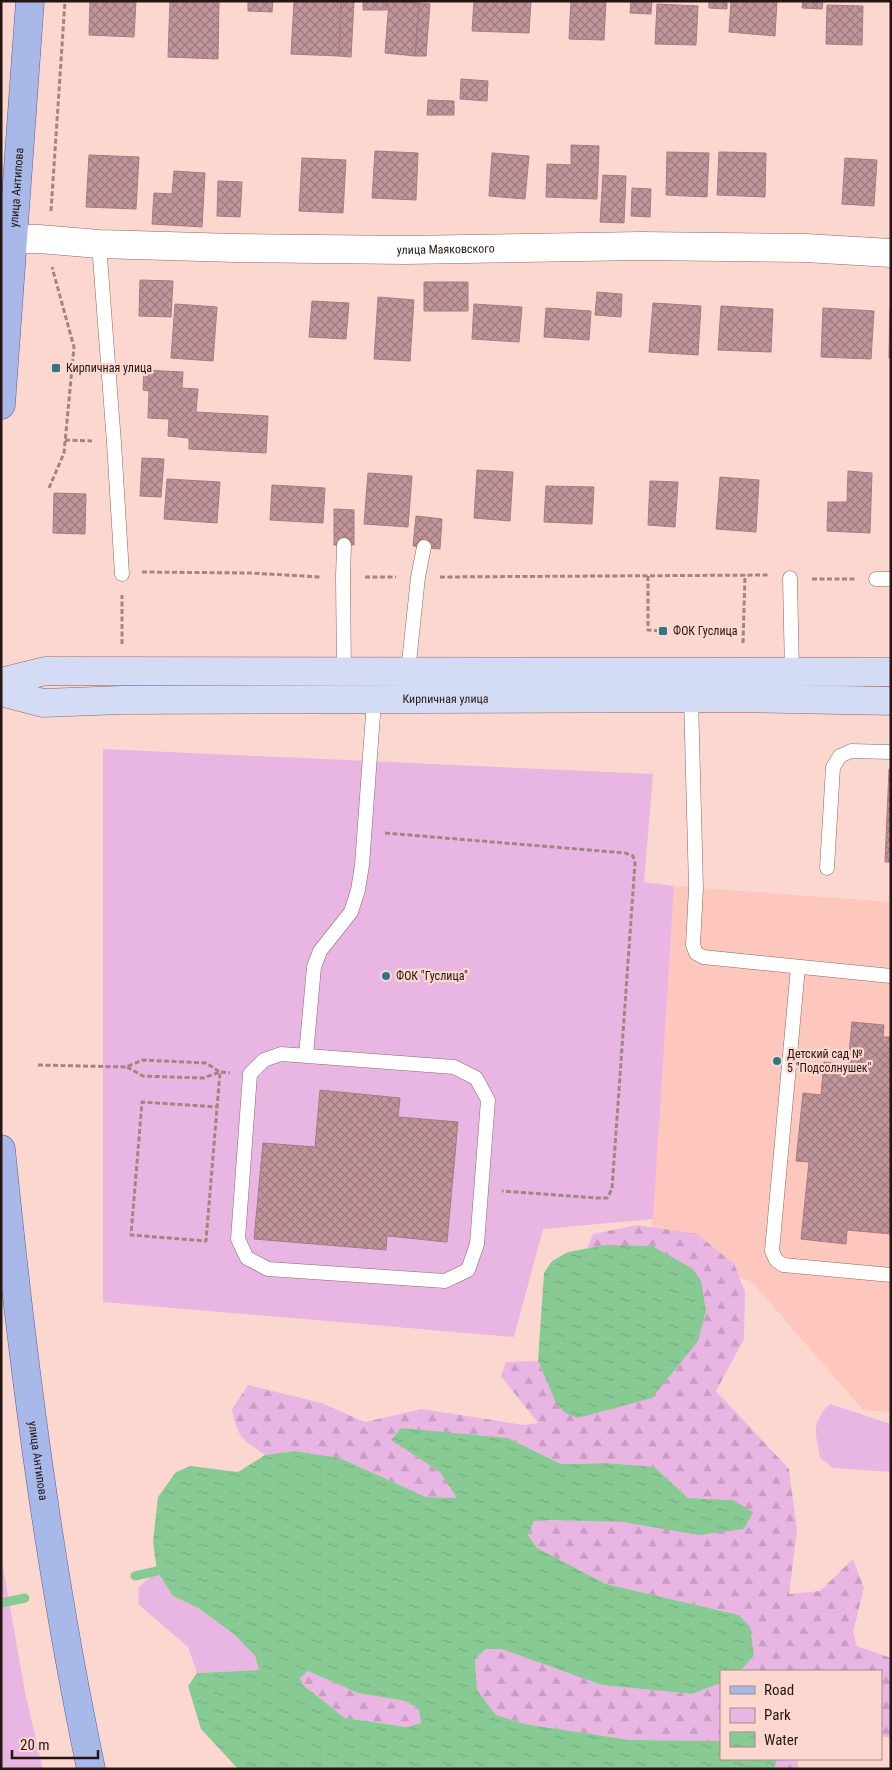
<svg xmlns="http://www.w3.org/2000/svg" width="892" height="1770" font-family="'Roboto Condensed',sans-serif">
<style>
.built{fill:#fdc7be}
.green{fill:#e9b6e4}
.forest{fill:url(#forest-firs)}
.water{fill:url(#water-ripples);fill-rule:evenodd}
.lines{fill:none;stroke-linecap:round;stroke-linejoin:round}
.stream{stroke:#88ca94;stroke-width:9}
.building{fill:url(#building-cross-hatch);stroke:#a67c81}
.lane-casing{stroke:#8e6660;stroke-width:15}
.street-casing{stroke:#8e6660;stroke-width:29}
.secondary-casing{stroke:#8e6660;stroke-width:29}
.primary-casing{stroke:#546095;stroke-width:29}
.path{stroke:#a18680;stroke-width:3;stroke-dasharray:5 2.5;stroke-linecap:butt}
.lane{stroke:#fff;stroke-width:14}
.street{stroke:#fff;stroke-width:28}
.secondary{stroke:#d4dbf4;stroke-width:28}
.primary{stroke:#a8b8e9;stroke-width:28}
.poi-dot{fill:#307782;stroke:#fcd7d0;stroke-width:2}
.labels{text-anchor:middle;stroke-width:4.5;stroke-linejoin:round;paint-order:stroke}
.street-label{font-size:12px;fill:#251613;stroke:#fcd7d0}
.poi-label{font-size:12px;fill:#251613;stroke:#fcd7d0;text-anchor:start}
</style>
<defs>
<pattern id="forest-firs" width="22" height="20" patternUnits="userSpaceOnUse" patternTransform="scale(1.25)"><rect width="22" height="20" fill="#e9b6e4"/><path d="M5 1l3.5 6h-7zM16 11l3.5 6h-7z" fill="#c89cc3"/></pattern>
<pattern id="water-ripples" width="26" height="14" patternUnits="userSpaceOnUse" patternTransform="scale(1.25)"><rect width="26" height="14" fill="#88ca94"/><path d="M2 4q2-2 4 0t4 0M15 11q2-2 4 0t4 0" fill="none" stroke="#75ad7f"/></pattern>
<pattern id="building-cross-hatch" width="8" height="8" patternUnits="userSpaceOnUse" patternTransform="scale(1.25)"><rect width="8" height="8" fill="#c1959b"/><path d="M0 0l8 8M0 8l8-8" fill="none" stroke="#9d797d"/></pattern>
</defs>
<rect width="100%" height="100%" fill="#fcd7d0"/>
<path class="built" d="M674 886 891 902V1412L863 1410 752 1282 651 1239Z"/>
<path class="green" d="M103 749 653 774 644 882 674 886 653 1219 543 1229 514 1337 103 1302Z
M830 1404 891 1424V1472L833 1468 820 1458C816 1433 810 1423 830 1404Z
M1 1556 25 1692 43 1769H1Z
M157 1571 173 1596 200 1609 235 1635 255 1656 259 1670 197 1673 188 1647 138 1604 139 1587Z"/>
<path class="forest" d="M637 1225 697 1234 734 1264 745 1292 744 1339 716 1391 789 1469 797 1530 789 1594 820 1591 853 1559 864 1588 853 1632 857 1646 891 1658V1737H881V1671H740L754 1656 739 1615 606 1584 537 1548 528 1535 534 1521 548 1520 623 1522 733 1500 688 1498 654 1467 607 1463 561 1464 508 1438 392 1440 440 1472 458 1498 426 1497 340 1458 294 1451 265 1455C241 1438 238 1439 232 1409L248 1385 321 1403 365 1422 422 1409 524 1425 538 1423 501 1376 506 1362 538 1361 555 1401 606 1245 587 1249 593 1234Z
M486 1649H501L602 1685 692 1694 721 1683V1741L630 1740 525 1724 496 1715 477 1690 475 1659Z
M308 1671 358 1693 405 1701 419 1709 422 1723 407 1727 345 1718 303 1685 300 1678Z
M777 1759H797L799 1769H774Z"/>
<path class="water" d="M606 1245 652 1246 693 1269 701 1281 706 1311 698 1341 652 1398 578 1418 565 1413 555 1401 538 1361 544 1273 552 1261 568 1252Z
M401 1428 508 1438 561 1464 607 1463 654 1467 688 1498 733 1500 753 1512 744 1529 699 1535 623 1522 548 1520 534 1521 528 1535 537 1548 606 1584 739 1615 750 1627 754 1656 740 1671H721V1683L692 1694 602 1685 501 1649H486L475 1659 477 1690 496 1715 525 1724 630 1740 721 1741V1759H777L774 1769H238L201 1729 188 1686 197 1673 259 1670 255 1656 235 1635 200 1609 173 1596 157 1571 153 1542 158 1497 176 1472 191 1466 238 1472 265 1455 294 1451 340 1458 426 1497 457 1498 440 1472 391 1440ZM308 1671 358 1693 405 1701 419 1709 421 1723 407 1727 345 1718 303 1685 300 1678Z"/>
<g class="lines">
<path class="stream" d="M135 1576 157 1571
M1 1603 25 1598"/>
</g>
<path class="building" d="M90 1H136L134 37 89 35Z
M170 1H219L218 59 168 57Z
M248 1H273L272 12 248 11Z
M294 1H341L339 56 291 54Z
M341 1H354L351 57 339 56Z
M363 1H388L387 10H363Z
M389 1 419 3 415 56 385 53Z
M474 1H531L529 33 472 31Z
M571 1H606L604 40 569 39Z
M631 1H652L651 14 630 13Z
M709 1H727V9L709 8Z
M731 1H777L775 36 729 32Z
M803 1H823L822 9 802 8Z
M419 3 430 4 426 56H415Z
M657 4 698 6 696 45 655 44Z
M827 5 863 6 862 45 826 44Z
M461 79 488 81 487 101 460 99Z
M428 100 454 101V115H427Z
M571 145 599 146 597 199 546 197 547 164 571 165Z
M375 151 418 153 416 200 372 198Z
M667 152 709 153 707 197 666 195Z
M719 152 766 153 765 197 717 195Z
M492 153 529 156 525 199 489 196Z
M89 155 139 157 136 209 86 207Z
M302 158 346 160 343 213 299 211Z
M845 158 877 160 874 206 842 204Z
M174 171 205 173 202 227 152 224 154 193 172 194Z
M603 175 626 176 624 223 600 222Z
M218 181 242 182 240 217 217 216Z
M632 188 651 189 650 217 631 216Z
M140 280 173 281 171 317 139 316Z
M424 282H468V311H424Z
M597 292 622 294 621 317 595 315Z
M378 297 414 300 410 361 374 359Z
M312 301 349 303 346 339 309 337Z
M653 303 701 306 698 355 649 352Z
M175 304 217 307 213 361 171 358Z
M474 304 522 307 519 342 472 339Z
M721 306 773 309 771 352 718 350Z
M546 308 591 311 589 340 544 337Z
M823 308 874 311 871 359 821 357Z
M890 308H891V358H889Z
M144 370 183 372 182 388 198 389 196 412 268 416 266 453 189 449V438L168 436 169 419 148 418 149 391 143 390Z
M142 458 164 459 161 497 140 496Z
M477 470 513 472 510 521 474 518Z
M848 471 872 473 870 533 827 531 828 502H847Z
M368 473 412 476 408 527 364 524Z
M720 477 759 480 756 532 716 529Z
M167 479 220 482 217 523 164 519Z
M650 481 678 482 675 527 648 525Z
M272 485 325 488 323 523 270 520Z
M546 486 594 487 592 524 544 522Z
M54 493 86 494 85 534 53 533Z
M334 509 354 510V545H334Z
M416 516 442 519 440 549 413 546Z
M889 769H891V862H885Z
M852 1022 884 1025 883 1037H891V1234L847 1230 846 1244 801 1239 809 1162 796 1161 803 1093 821 1095 824 1062 848 1065Z
M320 1090 400 1098 398 1117 458 1122 447 1242 387 1236 386 1250 254 1239 263 1143 315 1147Z"/>
<g class="lines">
<g class="lane-casing">
<path id="lane" d="M99 244 114 443 122 574
M344 545 343 577 344 672
M790 578 792 672
M876 579H891
M408 672 418 577 424 547
M691 698 696 888 693 945 696 953 703 957 891 976
M827 868 833 767 840 756 851 751 891 752
M798 967 772 1251 776 1260 783 1265 891 1275
M281 1054 454 1067 476 1078 488 1100 477 1244 468 1270 445 1281 268 1269 247 1258 238 1239 250 1074 264 1060Z
M306 1055 314 967 320 951 351 912 358 890 362 865 374 701"/>
</g>
<g class="street-casing">
<g id="street">
<path id="s1" d="M1 239H39L99 244 235 248 406 250 641 246 805 248 891 253"/>
</g>
</g>
<g class="secondary-casing">
<g id="secondary">
<path d="M1 682 45 671 891 672"/>
<path id="s2" d="M1 692 43 703 122 700 741 698 891 701"/>
</g>
</g>
<g class="primary-casing">
<g id="primary">
<path id="s3" d="M1 405 30 1"/>
<path id="s4" d="M1 1149C22 1357 48 1564 91 1769"/>
</g>
</g>
<path class="path" d="M51 211 65 1
M65 440 92 441
M49 488 64 453 74 347 52 267
M142 572 250 573 321 577
M648 576V630L663 631
M365 577H396
M440 577 768 575
M812 579H856
M743 643 745 575
M122 644V595
M385 833 625 853 633 856 635 863 612 1189 607 1198H597L502 1191
M38 1065 126 1067 143 1060 206 1063 220 1072 206 1241 131 1235 142 1102 217 1107
M127 1067 143 1076 203 1078 220 1072 230 1073"/>
<use href="#lane" class="lane"/>
<use href="#street" class="street"/>
<use href="#secondary" class="secondary"/>
<use href="#primary" class="primary"/>
</g>
<g class="poi-dot">
<rect x="51" y="363" width="10" height="10" rx="2.5"/>
<rect x="658" y="626" width="10" height="10" rx="2.5"/>
<circle cx="386" cy="976" r="5"/>
<circle cx="777" cy="1061" r="5"/>
</g>
<g class="labels">
<g class="street-label">
<text dy="4" stroke="none"><textPath href="#s3" startOffset="218">улица Антипова</textPath></text>
<text dy="4" stroke="none"><textPath href="#s1" startOffset="445">улица Маяковского</textPath></text>
<text dy="4" stroke="none"><textPath href="#s2" startOffset="446">Кирпичная улица</textPath></text>
<text dy="4" stroke="none"><textPath href="#s4" startOffset="314">улица Антипова</textPath></text>
</g>
<g class="poi-label">
<text x="66" y="372">Кирпичная улица</text>
<text x="673" y="635">ФОК Гуслица</text>
<text x="396" y="980">ФОК "Гуслица"</text>
<text x="787" y="1058">Детский сад №<tspan x="787" dy="14">5 "Подсолнушек"</tspan></text>
</g>
</g>
<rect width="892" height="1770" fill="none" stroke="#251613" stroke-width="5"/>
<rect x="720" y="1670" width="162" height="90" fill="#fcd7d0" stroke="#a68a84"/>
<rect x="730" y="1686" width="25" height="8" fill="#a8b8e9" stroke="#a68a84"/>
<text x="764" y="1695" font-size="15" fill="#251613">Road</text>
<rect x="730" y="1708" width="25" height="15" fill="#e9b6e4" stroke="#a68a84"/>
<text x="764" y="1720" font-size="15" fill="#251613">Park</text>
<rect x="730" y="1732" width="25" height="15" fill="url(#water-ripples)" stroke="#a68a84"/>
<text x="764" y="1745" font-size="15" fill="#251613">Water</text>
<path d="M12 1750v8h86v-8" fill="none" stroke="#251613" stroke-width="2.5"/>
<text x="20" y="1750" font-size="15" fill="#251613" stroke="#fcd7d0" stroke-width="4" paint-order="stroke">20 m</text>
</svg>
